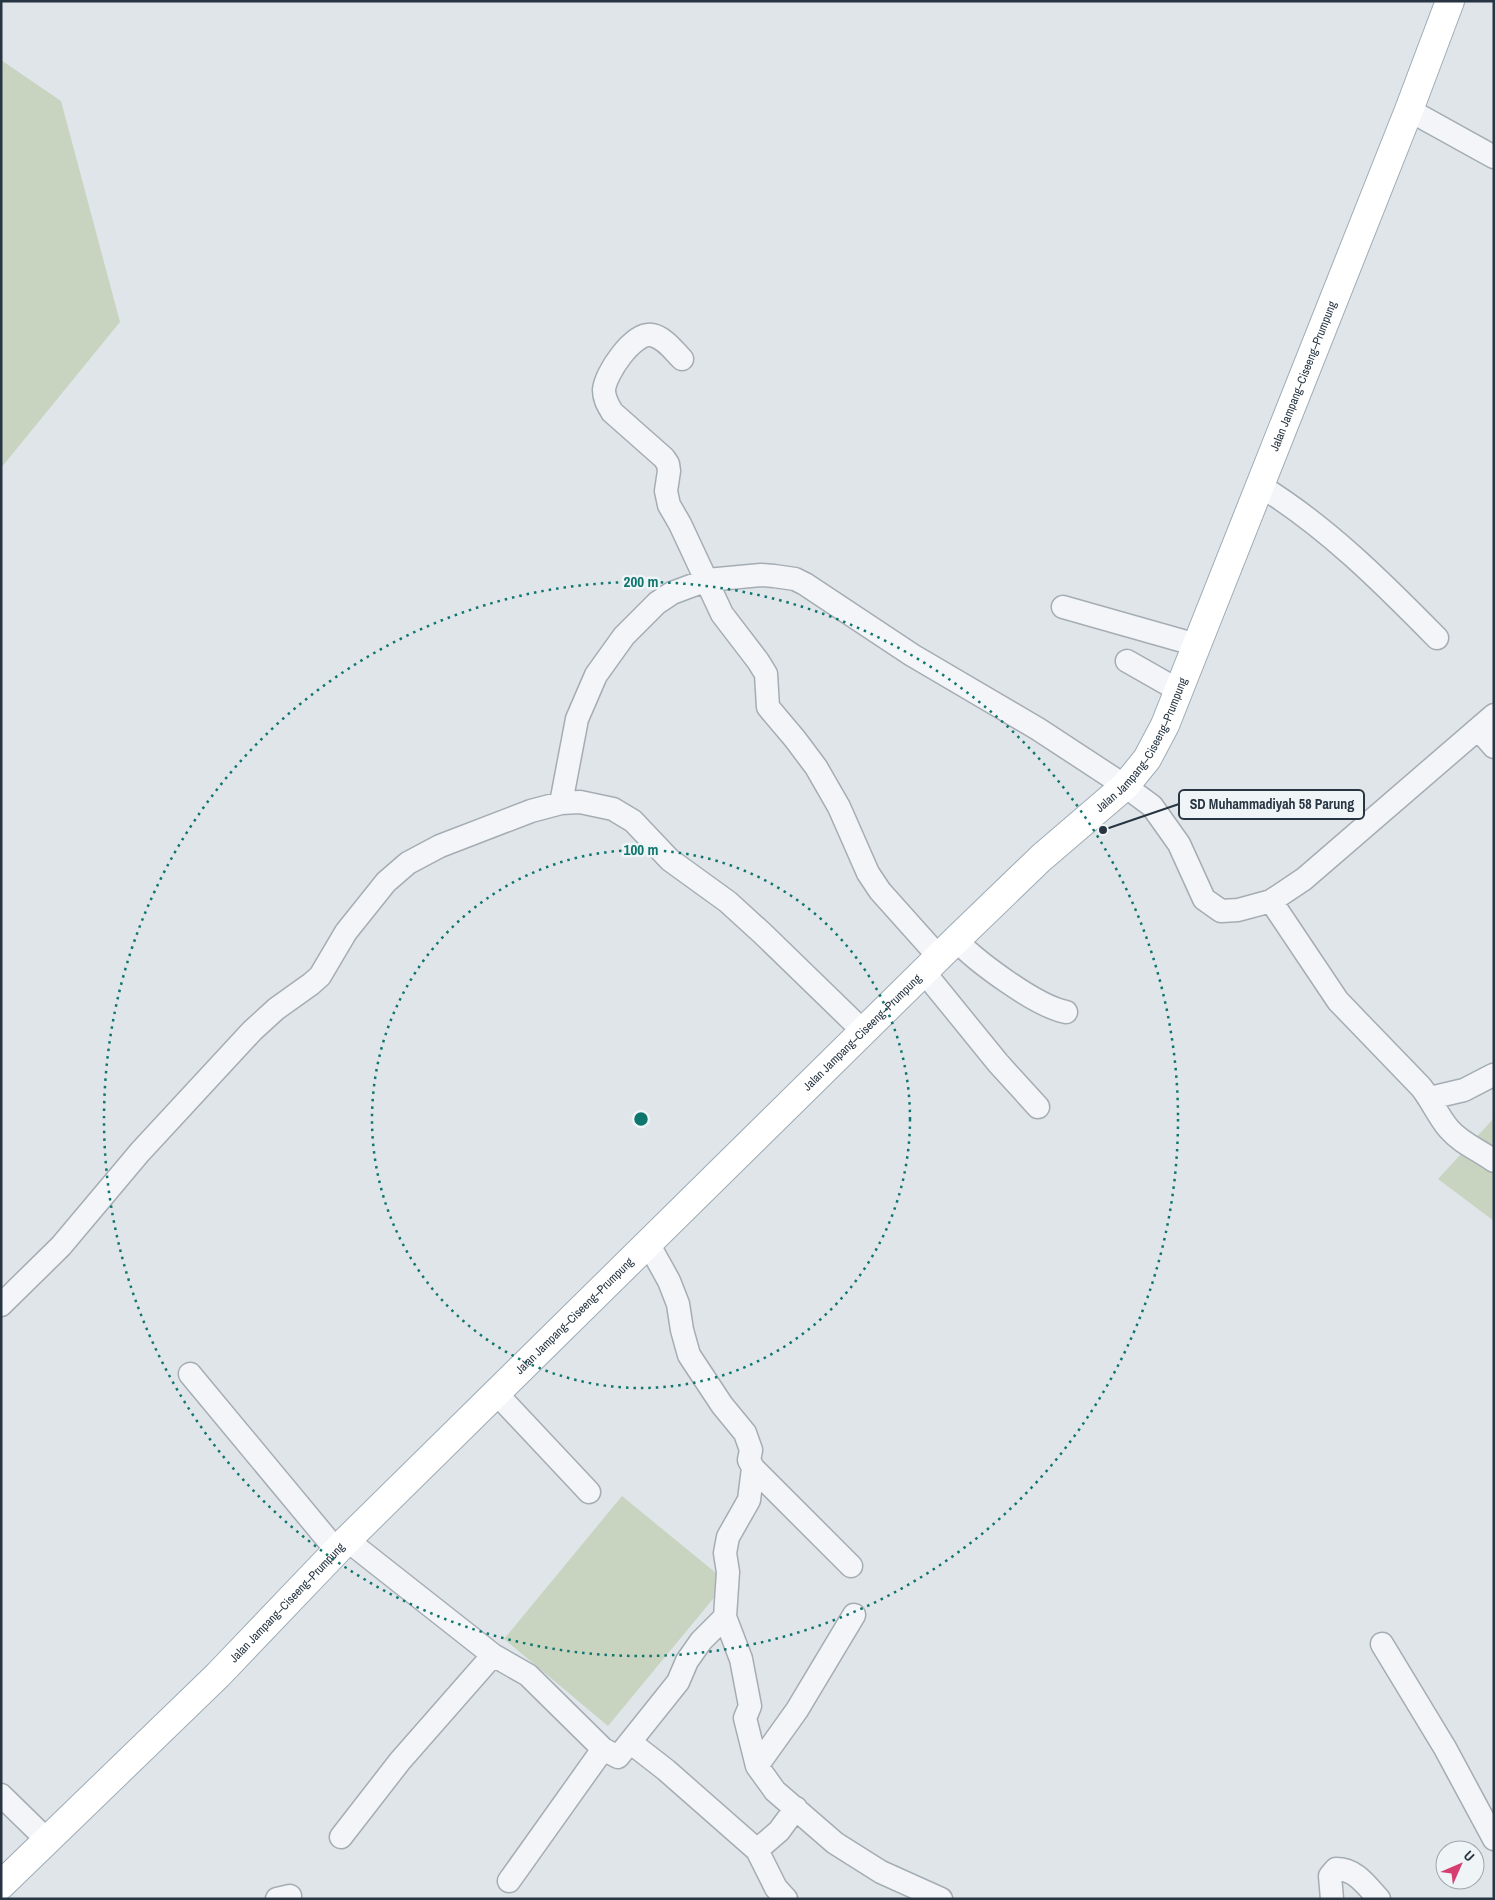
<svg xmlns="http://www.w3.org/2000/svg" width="1495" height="1900" font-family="'Archivo Narrow',sans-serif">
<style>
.green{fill:#c9d4c0}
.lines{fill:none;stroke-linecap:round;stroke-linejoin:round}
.minor-casing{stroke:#a5adb4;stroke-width:25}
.major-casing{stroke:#9eacb6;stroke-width:30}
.minor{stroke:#f3f5f8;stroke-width:22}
.major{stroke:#fff;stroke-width:28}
.ring{fill:none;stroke:#0f766e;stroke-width:2.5;stroke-dasharray:2.5 5}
.labels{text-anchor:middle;stroke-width:5;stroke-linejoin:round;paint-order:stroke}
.street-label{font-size:12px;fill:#273542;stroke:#eff4f7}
.centre{fill:#0f766e;stroke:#eff4f7;stroke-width:2.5}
.ring-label{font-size:15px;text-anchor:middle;font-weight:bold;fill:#0f766e;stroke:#eff4f7;stroke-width:5;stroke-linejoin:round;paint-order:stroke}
.leader{fill:none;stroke:#273542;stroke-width:2}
.callout-dot{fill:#273542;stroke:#eff4f7;stroke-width:2}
.callout{fill:#eff4f7;stroke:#273542;stroke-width:2}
.callout-label{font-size:14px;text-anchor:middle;font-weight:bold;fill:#273542}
</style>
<rect width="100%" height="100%" fill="#e0e5ea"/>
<path class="green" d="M1 60 61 101 120 322 1 468Z
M1494 1118V1221L1438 1179Z
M622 1496 727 1582 608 1726 504 1639Z"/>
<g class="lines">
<g class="minor-casing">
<path id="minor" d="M1409 110 1494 157
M682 359C673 350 665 338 652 335 633 332 605 374 604 390 604 399 608 405 612 412L664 458 668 464 669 471 666 491 669 505 680 524 722 614 758 661 766 674 768 707 795 739 816 767 839 807 868 873 880 891 939 957
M1259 485C1326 526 1382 582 1437 638
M1063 607 1197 645
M1127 661 1178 690
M1478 729 1494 747
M561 803 577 719 596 675 624 636 657 603 672 593 707 580 761 575 774 576 795 579 805 584 912 655 1038 729 1125 786 1152 806 1179 844 1204 899 1221 911 1238 910 1271 901 1304 879 1494 715
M1271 901 1338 1001 1421 1087C1432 1101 1438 1116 1449 1129 1461 1143 1479 1150 1494 1161
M956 940C977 962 1036 1006 1066 1012
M924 972 998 1063 1038 1107
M1430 1098 1464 1090 1493 1075
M648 1243 669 1281 678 1304 682 1330 689 1355 722 1405 745 1433 751 1450 749 1460 753 1468 851 1566
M1 1305 61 1246 140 1152 252 1031 276 1009 311 984 320 976 346 932 386 882 408 863 440 846 531 811 561 803 580 802 613 809 633 821 670 860 728 902 762 933 864 1032
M190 1374 337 1551
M496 1393 589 1492
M753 1468 749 1500 728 1537 725 1553 728 1572 725 1617 741 1659 750 1706 745 1718 757 1766 775 1791 835 1843 881 1872 941 1899
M347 1540 493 1655 528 1675 603 1749 618 1757 678 1682 687 1661 701 1641 725 1617
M1382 1644 1445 1748 1494 1839
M630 1742 666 1770 757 1850 776 1888 786 1899
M757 1766 797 1710 854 1615
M1 1795 45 1838 49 1837
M341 1837 400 1761 493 1655
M757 1850 779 1831 796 1808
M509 1881 603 1749
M277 1899 290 1896
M1332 1899 1330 1876 1336 1869C1356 1869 1366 1885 1379 1899"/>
</g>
<g class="major-casing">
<g id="major">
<path id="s1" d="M1 1885 218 1675 347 1540 956 940 1041 858 1125 786 1147 759 1165 725 1409 110 1450 1"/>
</g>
</g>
<use href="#minor" class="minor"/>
<use href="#major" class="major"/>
</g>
<g class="ring">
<circle cx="641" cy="1119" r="269"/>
<circle cx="641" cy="1119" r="537"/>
</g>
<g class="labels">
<g class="street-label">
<text dy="4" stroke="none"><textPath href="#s1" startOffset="2021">Jalan Jampang–Ciseeng–Prumpung</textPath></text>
<text dy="4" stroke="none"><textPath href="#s1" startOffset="1616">Jalan Jampang–Ciseeng–Prumpung</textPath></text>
<text dy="4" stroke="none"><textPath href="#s1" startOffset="1212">Jalan Jampang–Ciseeng–Prumpung</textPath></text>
<text dy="4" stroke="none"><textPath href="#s1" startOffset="808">Jalan Jampang–Ciseeng–Prumpung</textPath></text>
<text dy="4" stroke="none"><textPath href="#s1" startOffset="402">Jalan Jampang–Ciseeng–Prumpung</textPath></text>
</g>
</g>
<circle cx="641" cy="1119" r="8" class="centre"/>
<g class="ring-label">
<text x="641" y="587">200 m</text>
<text x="641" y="855">100 m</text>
</g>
<path class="leader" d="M1103 830L1179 804"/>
<circle class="callout-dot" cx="1103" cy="830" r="5"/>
<rect class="callout" x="1179" y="790" width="185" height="29" rx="5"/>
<g class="callout-label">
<text x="1272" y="809">SD Muhammadiyah 58 Parung</text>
</g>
<rect width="1495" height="1900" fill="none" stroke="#273542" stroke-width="5"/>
<g transform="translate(1460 1865) rotate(45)"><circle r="24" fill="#eff4f7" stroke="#9fa8af"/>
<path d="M0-4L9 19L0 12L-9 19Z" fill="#d53e6f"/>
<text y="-8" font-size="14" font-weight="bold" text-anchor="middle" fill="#273542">U</text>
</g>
</svg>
